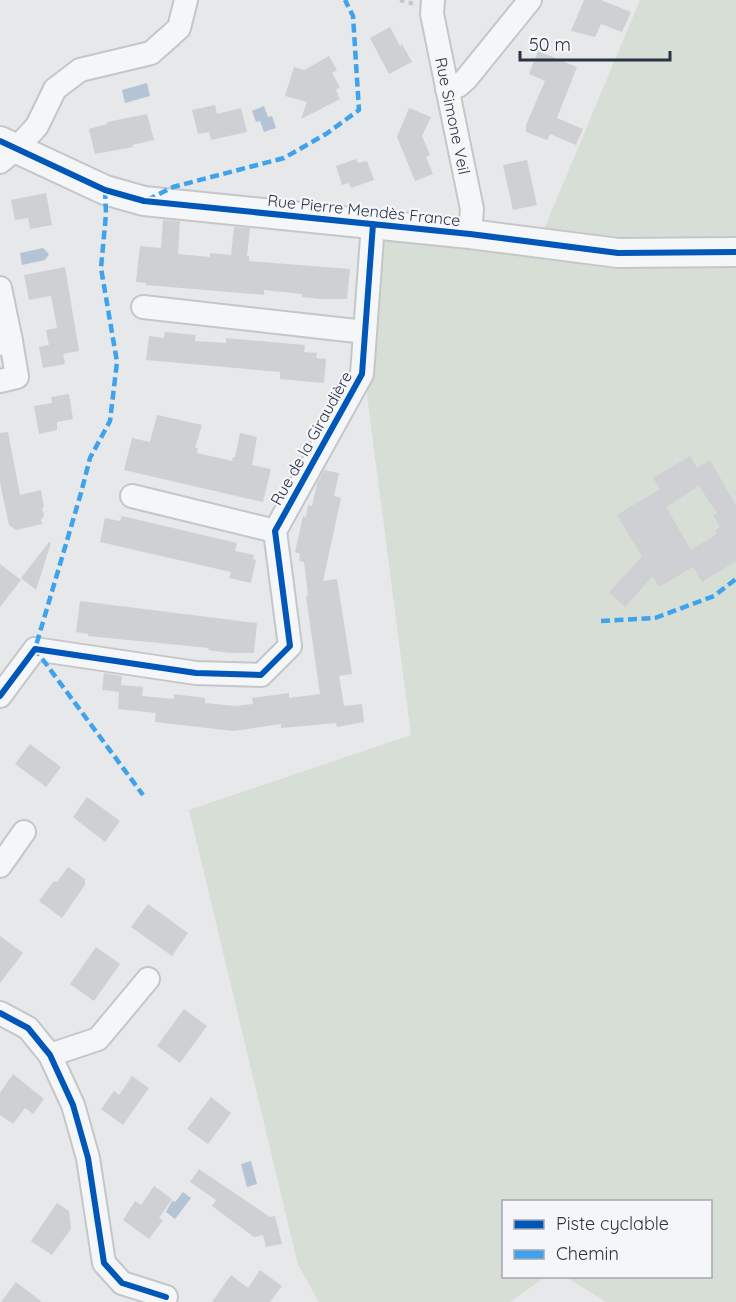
<svg xmlns="http://www.w3.org/2000/svg" width="736" height="1302" font-family="Quicksand,sans-serif">
<style>
.green{fill:#d6ded6}
.water{fill:#b4c4d5}
.building{fill:#ced0d3;fill-rule:evenodd}
.lines{fill:none;stroke-linecap:round;stroke-linejoin:round}
.minor-casing{stroke:#c4c6c8;stroke-width:26}
.tertiary-casing{stroke:#c4c6c8;stroke-width:32}
.path{stroke:#c5c6ca;stroke-width:4;stroke-dasharray:4.5 4.5;stroke-linecap:butt}
.minor{stroke:#f5f6f7;stroke-width:22}
.tertiary{stroke:#f5f6f7;stroke-width:28}
.quiet{stroke:#3ea3ec;stroke-width:4.5;stroke-dasharray:9 4.5;stroke-linecap:butt}
.cycleway-casing{stroke:#f4f6f9;stroke-width:10}
.cycleway{stroke:#0057b8;stroke-width:6}
.labels{text-anchor:middle;stroke-width:4.5;stroke-linejoin:round;paint-order:stroke}
.street-label{font-size:16px;fill:#2b3445;stroke:#f4f6f9}
</style>
<rect width="100%" height="100%" fill="#e6e8ea"/>
<path class="green" d="M640 0H736V1302H606L566 1277 710 1276V1202H504V1276L545 1277 510 1302H319L298 1265 189 810 411 735 367 395 383 242 542 234Z"/>
<path class="water" d="M147 83 150 96 125 103 122 90Z
M264 106 268 117 272 116 276 128 264 132 260 121 256 122 252 111Z
M43 248 49 254 45 260 22 265 20 253Z
M251 1161 257 1184 247 1187 241 1164Z
M183 1192 191 1198 175 1219 166 1212 172 1201 175 1202Z"/>
<path class="building" d="M584 0H601L631 12 622 32 601 24 595 37 571 31Z
M390 27 400 46 402 44 412 62 389 74 370 38Z
M538 51 577 67 557 118 583 129 576 145 550 134 547 140 526 132V125L545 81 529 74Z
M329 56 337 70 332 73 340 87 336 90 340 99 301 119 307 102 285 96 294 67 304 70Z
M215 105 217 114 241 108 247 132 211 140 209 132 198 134 192 110Z
M409 108 431 117 422 136 430 155 426 157 433 174 415 181 397 137Z
M147 114 154 140 132 145 133 147 95 154 89 129 107 124V122Z
M356 159 358 163 367 161 374 180 351 188 349 183 342 185 336 166Z
M527 160 537 205 513 210 503 165Z
M46 193 52 225 30 229 28 218 15 220 11 200Z
M163 220 180 221 178 254 210 257V253L231 255 234 227 250 228 247 256H249V261L350 269 347 299H319L302 297V294L264 290V295L253 294 146 285V283L136 282 140 246 161 248Z
M65 267 79 351 63 354 65 364 43 368 39 347 49 345 46 330 57 328 51 296 29 300 24 275Z
M165 332 196 335 195 341 226 343V338L305 345 304 352 317 353 316 358 326 359 324 383 280 379V372L146 360 149 336 164 338Z
M69 394 73 419 57 422V430L39 434 34 406 52 403 51 397Z
M157 415 202 425 195 448H198L197 453 232 461 233 457H235L240 433 257 437 252 465 271 469 263 502 124 470 132 438 150 442Z
M8 432 20 495 41 490 44 507 42 508 44 515 41 520 42 524 16 530 9 525 0 483V433Z
M690 456 697 468 710 460 736 506V554L730 545 736 555V561L702 582 693 567 659 587 653 576 625 607 609 592 642 557 617 515 660 489 653 478ZM699 486 717 513 713 515 720 527 715 531 717 534 691 550 666 507Z
M324 470 339 473 334 496 341 498 323 581 337 579 352 674 339 676 344 706 362 704 364 722 337 727 336 723 281 728V724L234 731 155 722 156 713 118 709 119 692 102 690 104 673 122 676 121 685 143 687 142 696 174 699V694L205 698V703L235 706 253 704 252 698 267 696 289 693V698L320 694 306 596 308 595 304 562 299 561 300 554 295 552 303 516 306 517 308 505 312 506 317 483Z
M122 516 237 543 235 551 254 555 253 559 256 560 251 583 229 578 231 572 100 542 105 518 120 521Z
M49 542 51 543 36 590 21 578Z
M0 564 21 580 0 607Z
M80 601 257 623 254 653H230L208 650 209 648 88 636V634L76 632Z
M30 744 61 767 46 787 15 764Z
M87 797 120 821 105 842 73 817Z
M68 867 85 879V885L62 918 39 901 54 881 57 882Z
M148 904 188 933 172 956 131 927Z
M0 936 23 953 0 983Z
M96 947 120 964 94 1001 70 984Z
M184 1009 207 1026 180 1063 157 1046Z
M13 1074 44 1099 33 1114 25 1108 13 1124 0 1115V1093Z
M132 1076 149 1088 123 1125 101 1109 114 1091 119 1095Z
M211 1097 231 1113 208 1144 187 1129Z
M199 1169 270 1217 275 1216 282 1244 266 1247 263 1235 254 1237 212 1206 216 1200 190 1182Z
M154 1186 172 1199 159 1218 163 1220 149 1239 123 1220 135 1201 141 1205Z
M57 1203 69 1211 71 1229 52 1255 31 1241Z
M260 1270 282 1286 270 1302H212L231 1275 248 1288Z
M16 1282 42 1302H1Z"/>
<g class="lines">
<g class="minor-casing">
<g id="minor">
<path id="s1" d="M433 0 432 14 472 209 470 234"/>
<path d="M447 89 458 86 466 79 530 0"/>
<path d="M0 162 17 148 37 126 55 89 80 70 151 53 179 28 186 0"/>
<path d="M0 288 11 341 0 344"/>
<path d="M143 307 365 332"/>
<path d="M0 381 17 377 11 341"/>
<path d="M132 496 275 531"/>
<path d="M0 696 35 649 196 673 261 675 290 646 275 531 362 374 373 224"/>
<path d="M0 866 24 832"/>
<path d="M0 1013 28 1028 50 1055 73 1105 88 1158 104 1263 122 1283 166 1297"/>
<path d="M50 1055 98 1039 148 979"/>
</g>
</g>
<g class="tertiary-casing">
<path id="tertiary" d="M0 141 105 190 144 201 470 234 618 253 736 252"/>
</g>
<path class="path" d="M400 0 414 4"/>
<use href="#minor" class="minor"/>
<use href="#tertiary" class="tertiary"/>
<path class="quiet" d="M105 190 106 214 101 268 117 362 110 421 90 458 81 493 35 649 143 795
M147 200 173 187 284 158 326 134 359 110 353 16 345 0
M601 621 655 618 714 596 736 579"/>
<g class="cycleway-casing">
<path id="cycleway" d="M0 141 105 190 144 201 470 234 618 253 736 252
M0 696 35 649 196 673 261 675 290 646 275 531 362 374 373 224
M0 1013 28 1028 50 1055 73 1105 88 1158 104 1263 122 1283 166 1297"/>
</g>
<use href="#cycleway" class="cycleway"/>
</g>
<g class="labels">
<g class="street-label">
<text dy="6" stroke="none"><textPath href="#s1" startOffset="118">Rue Simone Veil</textPath></text>
<text transform="translate(364 210) rotate(6)" y="6">Rue Pierre Mendès France</text>
<text transform="translate(311 438) rotate(-61)" y="6">Rue de la Giraudière</text>
</g>
</g>
<rect x="502" y="1200" width="210" height="78" fill="#f4f6f9" stroke="#a4a8b1" stroke-width="1.5"/>
<rect x="514" y="1220" width="30" height="9" fill="#0057b8" stroke="#a4a8b1" stroke-width="1.5"/>
<text x="556" y="1230" font-size="18" fill="#2b3445">Piste cyclable</text>
<rect x="514" y="1250" width="30" height="9" fill="#3ea3ec" stroke="#a4a8b1" stroke-width="1.5"/>
<text x="556" y="1260" font-size="18" fill="#2b3445">Chemin</text>
<path d="M520 51v9h150v-9" fill="none" stroke="#2b3445" stroke-width="3"/>
<text x="529" y="51" font-size="18" fill="#2b3445" stroke="#f4f6f9" stroke-width="4.5" paint-order="stroke">50 m</text>
</svg>
